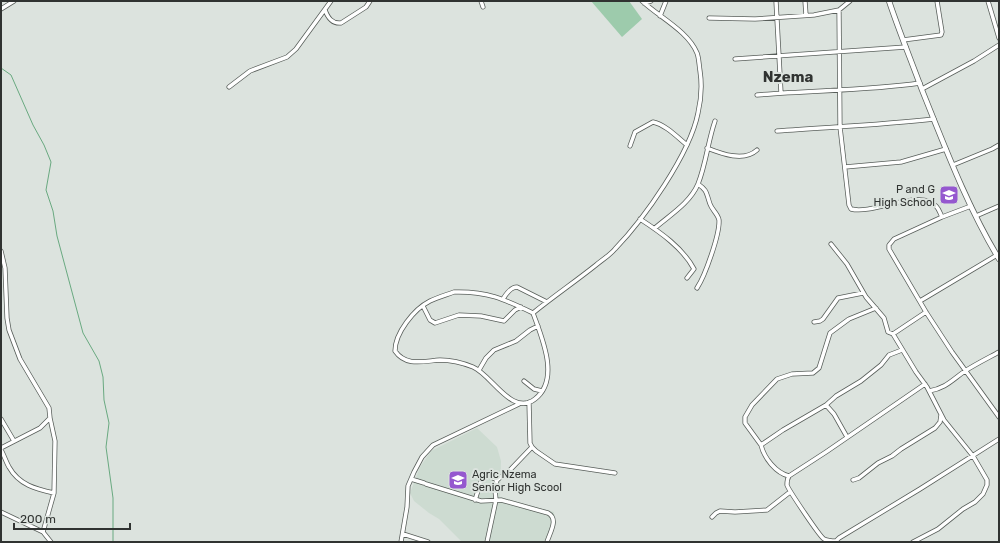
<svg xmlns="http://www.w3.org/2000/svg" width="1000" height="543" font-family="Rubik,sans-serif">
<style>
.built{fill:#cddbd1}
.park{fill:#9dcbac}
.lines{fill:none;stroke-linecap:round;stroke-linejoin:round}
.stream{stroke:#69a980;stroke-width:1}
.minor-casing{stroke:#585e5a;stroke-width:5}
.tertiary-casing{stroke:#585e5a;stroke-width:6}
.minor{stroke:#fff;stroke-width:3.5}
.tertiary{stroke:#fff;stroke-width:4.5}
.labels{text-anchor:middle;stroke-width:4;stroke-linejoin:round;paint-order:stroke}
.poi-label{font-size:11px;fill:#303331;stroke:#dce3de;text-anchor:end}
.district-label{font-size:15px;font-weight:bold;fill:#303331;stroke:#dce3de}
</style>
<rect width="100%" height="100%" fill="#dce3de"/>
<path class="built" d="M477 428 497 447 501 461 500 497 554 512 555 522 549 542H462L439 519 429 513 414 501 410 493 420 467 431 451Z"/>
<path class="park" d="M591 1H629L642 19 622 37Z"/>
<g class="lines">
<path class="stream" d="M1 68 11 75 33 125 44 145 51 162 46 190 53 211 57 236 83 333 99 361 103 377 104 400 109 423 106 447 113 498V542"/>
<g class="minor-casing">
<path id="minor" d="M481 1 483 7
M776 1 781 93
M805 1 806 15
M988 1 999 38
M644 3 651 1
M1 9 14 1
M325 10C328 18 332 24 341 23L366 7 370 1
M839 10 840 127 849 205 851 209C873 215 921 188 936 206 939 209 940 213 942 217
M660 16 666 1
M709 18 755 19 814 15 839 10 850 1
M903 40 941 35 942 32 937 1
M735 59 906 47
M229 87 250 71 287 57 296 49 331 1
M922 89 974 61 999 45
M757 95C811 90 866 91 920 83
M777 131C829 127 881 125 934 119
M630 146 635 132 653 122C666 125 677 137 687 145
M707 148C722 154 744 162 757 150
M953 165 992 149 999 145
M845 167 901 162 946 149
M971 206 942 217 894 239 889 245V249L926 312 952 352 999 417
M976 216 999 206
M640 219C660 232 683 248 694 269L687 278
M655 228C670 215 690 203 698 184 706 164 708 141 715 121
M831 244 847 264 866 297 884 318 888 332 893 334 916 372 927 387 944 420 973 456 987 480V485L983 494 975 502 963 509 938 529 913 542
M1 251 5 268 7 318 9 330 20 359 49 408 50 418 40 428 1 448
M697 288C705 276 720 234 719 220 718 214 712 210 710 204 706 193 708 191 698 184
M454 292C487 291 504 299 533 313 541 336 561 379 535 399 512 417 492 375 473 367 463 363 451 360 440 360 424 361 406 367 395 351 395 333 414 309 430 301 438 297 446 295 454 292Z
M503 299C506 294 511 287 517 287L547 302
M920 301 997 255
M423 306 430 320 435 323 459 315 481 316 504 321 515 310 521 307
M533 313C554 296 576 281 596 265 602 260 610 255 615 249 644 219 690 154 698 113 701 100 702 84 700 71 699 65 699 58 697 53 688 31 659 17 642 1
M814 322 820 321 823 319 838 298 863 293
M893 334 926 312
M479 370 486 358 494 350 516 341 530 330 538 326
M524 381 534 389 542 391
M929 391C946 388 952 380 965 371 976 364 988 358 999 352
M529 402 530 443 532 447 536 451 555 464 615 473
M50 418 55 441 54 493
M1 419 14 441
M847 437 834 414 826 405 836 396 861 381 881 365 889 355 902 350
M761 445 745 423V417L752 405 777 379 792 374 813 373 819 368 830 333 849 319 876 308
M1 450C4 455 6 462 9 467 19 485 36 489 54 493L43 532 51 542
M789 476C776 473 764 458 761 445L783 430 826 405
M411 479 424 483
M853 480 859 478 878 463 892 456 901 449 935 428 940 422 941 415
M426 484 481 501 501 500 548 513C559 519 550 532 547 542
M475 500 483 475 485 474 497 480
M1 512 43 532
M712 517 716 513 720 511 735 512 767 510 790 492
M403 534 428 542
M836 541C832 541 828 541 824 539 820 537 788 489 787 485 787 481 787 479 789 476L826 452 925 384
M401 542 407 507 408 486 414 472 422 457 433 445 519 404
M487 542 496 500 495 490 497 480 510 470 532 447
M835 542 839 538 920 489 999 439"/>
</g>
<g class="tertiary-casing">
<path id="tertiary" d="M889 1C899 31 911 60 922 90 945 147 967 206 999 259"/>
</g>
<use href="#minor" class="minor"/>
<use href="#tertiary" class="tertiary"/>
</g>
<defs>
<g id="school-square" transform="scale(1)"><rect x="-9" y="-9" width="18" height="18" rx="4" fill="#9558cf" stroke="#dce3de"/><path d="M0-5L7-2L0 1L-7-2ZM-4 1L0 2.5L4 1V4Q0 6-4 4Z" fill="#fff"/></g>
</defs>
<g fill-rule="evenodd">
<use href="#school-square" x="949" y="195"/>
<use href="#school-square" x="458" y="480"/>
</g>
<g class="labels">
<g class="poi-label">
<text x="935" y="193">P and G<tspan x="935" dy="13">High School</tspan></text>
<text x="472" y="478" text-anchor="start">Agric Nzema<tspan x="472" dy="13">Senior High Scool</tspan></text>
</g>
<g class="district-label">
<text x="788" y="82">Nzema</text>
</g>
</g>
<rect width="1000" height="543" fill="none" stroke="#303331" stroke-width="4"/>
<path d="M14 523v6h116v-6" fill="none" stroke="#303331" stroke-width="2"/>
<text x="20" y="523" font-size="12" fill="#303331" stroke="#dce3de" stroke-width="3" paint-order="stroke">200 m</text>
</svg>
